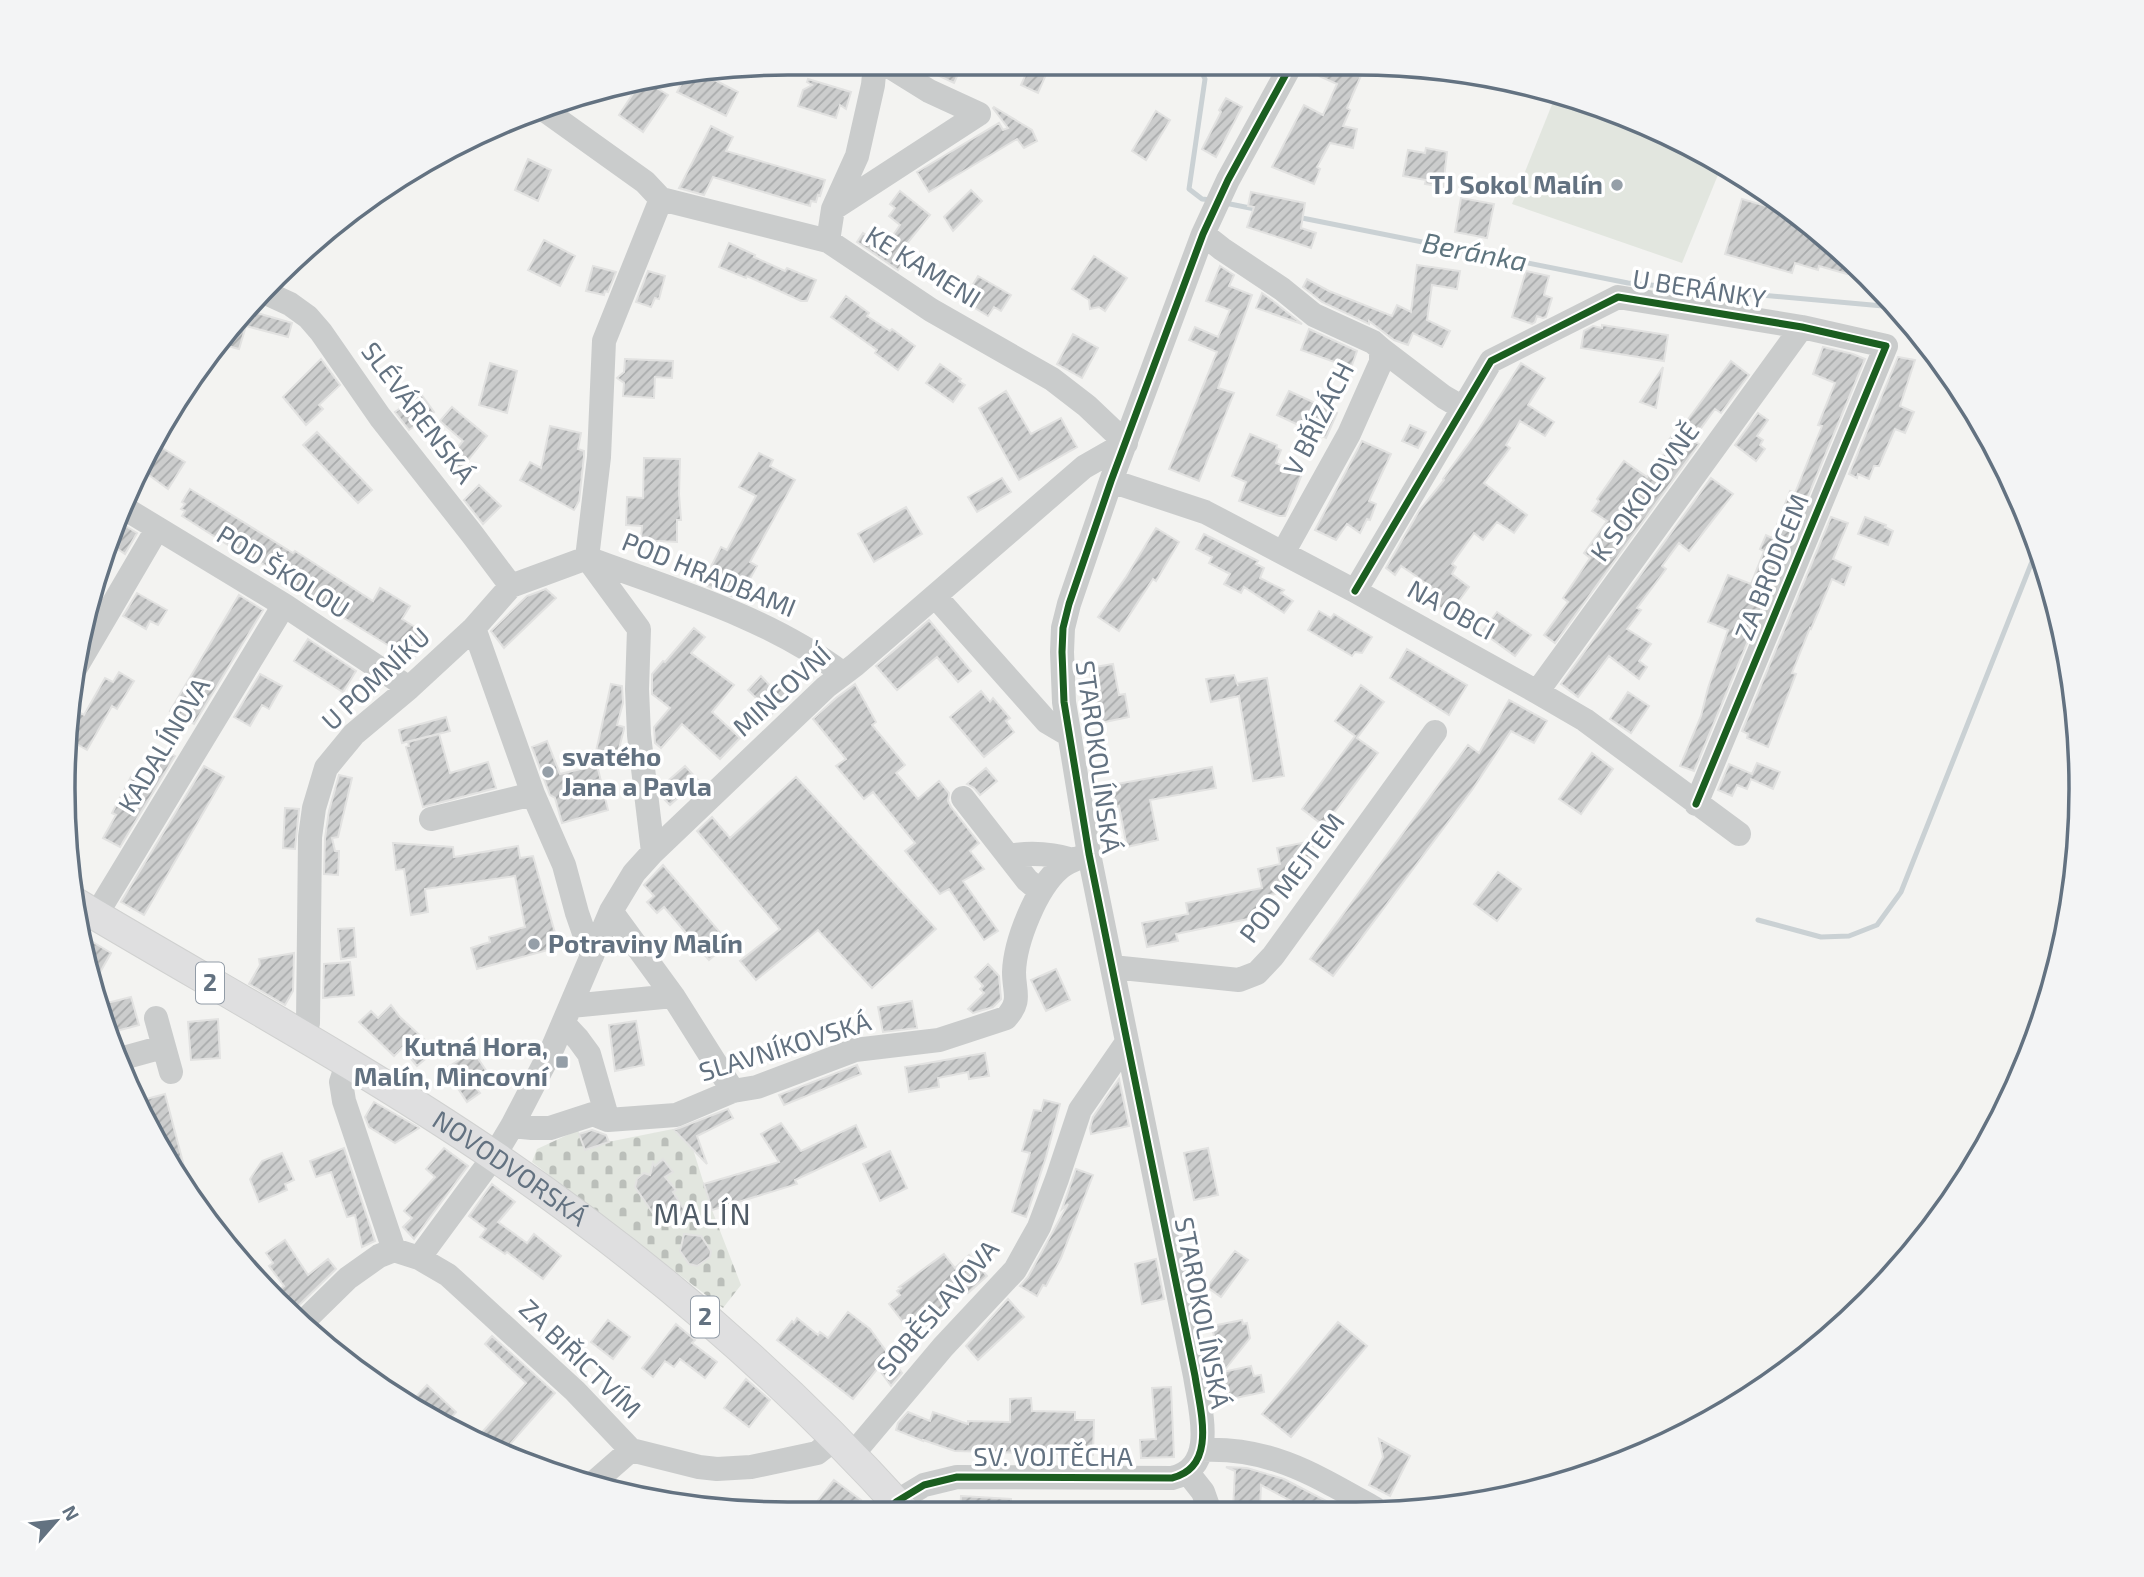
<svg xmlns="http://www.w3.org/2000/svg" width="2144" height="1577" font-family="'Exo 2',sans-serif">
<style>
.green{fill:#e2e6df}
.cemetery{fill:url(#cemetery-stones)}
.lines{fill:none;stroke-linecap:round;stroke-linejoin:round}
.stream{stroke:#cad1d4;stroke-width:5}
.building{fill:url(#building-hatch);stroke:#e2e2e1;stroke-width:2}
.major-casing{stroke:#d0d1d0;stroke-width:32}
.minor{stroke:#cacccc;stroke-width:24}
.major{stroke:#dfdfe0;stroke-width:30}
.cycleway-casing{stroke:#fff;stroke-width:11}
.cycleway{stroke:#1b5e20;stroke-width:7}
.poi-dot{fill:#959fa8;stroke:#fff;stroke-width:2.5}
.labels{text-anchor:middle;stroke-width:7;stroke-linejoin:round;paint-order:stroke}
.shield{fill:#fff;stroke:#929ca7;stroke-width:2}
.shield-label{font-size:24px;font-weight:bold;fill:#637281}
.poi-label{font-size:26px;font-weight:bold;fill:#637281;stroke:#fff;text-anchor:end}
.street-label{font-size:26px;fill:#637281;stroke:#fff}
.water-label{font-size:28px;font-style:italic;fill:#5f757f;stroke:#fff}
.quarter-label{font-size:30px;letter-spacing:2px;fill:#515c67;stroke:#fff}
.rim{fill:none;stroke:#637281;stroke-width:3.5}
</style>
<defs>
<pattern id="cemetery-stones" width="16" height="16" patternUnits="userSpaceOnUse" patternTransform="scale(1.75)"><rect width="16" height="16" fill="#e2e6df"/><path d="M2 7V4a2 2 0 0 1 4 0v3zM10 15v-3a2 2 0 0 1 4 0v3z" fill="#bbbfba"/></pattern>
<pattern id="building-hatch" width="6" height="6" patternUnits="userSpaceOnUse" patternTransform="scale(1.75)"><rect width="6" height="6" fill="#cccdcd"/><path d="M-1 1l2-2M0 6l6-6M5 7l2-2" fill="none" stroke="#a9abac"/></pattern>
</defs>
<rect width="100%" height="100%" fill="#f3f3f1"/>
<path class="green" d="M1557 92 1634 118 1722 165 1682 263 1512 204Z"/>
<path class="cemetery" d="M673 1129 693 1149 712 1210 741 1285 723 1308 532 1162 537 1149 578 1130 585 1149 588 1150 608 1142Z"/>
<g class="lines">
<path class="stream" d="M1197 63 1205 79 1189 189 1202 199 1212 200
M1225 203 1260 210
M1297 217 1628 283 1894 307
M1758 920 1821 937 1849 936 1877 925 1901 892 2037 549"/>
</g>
<path class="building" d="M912 63H963L954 83Z
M1031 63H1051L1038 93 1021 85Z
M1325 63 1366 64 1347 108 1350 110 1343 126 1357 129 1353 148 1330 143 1317 167 1320 169 1314 184 1272 167 1304 105 1323 115 1337 84 1319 76Z
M703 74 738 92 726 116 677 92 685 77Z
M808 79 851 92 846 109 840 105 836 118 798 106 803 90 812 85 807 82Z
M647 82 668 95 643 132 619 115 640 83Z
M1226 98 1242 107 1216 157 1202 149 1221 112 1219 110Z
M994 107 1032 130 1037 141 1024 148 1017 139 929 192 917 172 999 123 1003 130 1008 128 993 108Z
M1156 111 1170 120 1146 160 1132 151Z
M711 126 733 137 726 151 825 180 820 196 818 195 816 202 811 201 810 206 713 177 704 195 679 188Z
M1426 148 1447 152 1443 187 1425 184 1426 180 1403 176 1408 150 1425 153Z
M528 159 551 170 538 201 515 190Z
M971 190 982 201 953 231 944 217Z
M900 191 930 215 897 256 904 261 898 270 857 242 863 233 884 248 900 225 889 216 895 208 890 204Z
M1251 192 1305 203 1301 228 1316 233 1311 248 1247 227 1254 207 1248 206Z
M1461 198 1494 204 1487 238 1455 232Z
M1742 199 1797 215 1834 243 1851 261 1847 274 1819 266 1818 270 1795 263 1792 273 1725 254Z
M544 240 575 256 560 286 528 270Z
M729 243 755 255 754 257 785 271 787 268 816 280 807 301H801L747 276 746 278 719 267Z
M1094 256 1127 278 1105 311 1099 307 1090 309 1089 300 1072 289Z
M1417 265 1460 271 1457 289 1432 285 1427 320 1450 331 1442 347 1413 333 1408 345 1394 340 1369 321V324L1322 302 1303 287 1307 279 1329 291 1392 316 1397 305 1411 312Z
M593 266 616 272 608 292 605 291 604 295 586 291Z
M1220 266 1234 275 1229 286 1252 295 1218 388 1234 393 1199 481 1169 469 1217 352 1189 340 1195 327 1218 337 1230 310 1206 301Z
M648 271 665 276 659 299 655 298 651 307 636 302Z
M1526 271 1549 276 1544 295 1552 298 1546 317 1543 318 1537 316 1535 322 1532 324 1512 317Z
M978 276 1011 295 1001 311 994 307 988 316 963 301Z
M1262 293 1273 301 1302 324 1256 308Z
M846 296 869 313 867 316 890 331 892 329 915 346 898 370 875 353 877 350 831 317Z
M253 302 250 311 292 323 288 337 246 326 239 349 224 345 230 330 243 310Z
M1602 325 1668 335 1664 361 1581 348 1584 331 1593 326 1602 328Z
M1309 329 1357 351 1351 368 1301 350Z
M1073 334 1098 348 1082 378 1057 364Z
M1823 347 1853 354 1865 359 1694 771 1680 766 1701 716 1708 688 1728 630 1708 622 1728 575 1751 584 1764 551 1760 549 1766 535 1772 538 1790 491 1795 493 1822 426 1818 425 1835 383 1813 374Z
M1898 357 1915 360 1900 406 1914 412 1905 433 1895 429 1879 466H1874L1869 479 1858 474 1857 478 1849 474Z
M321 359 340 385 319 405 323 409 306 425 283 397Z
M625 359 673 361 672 378 655 377 654 398 623 396 624 383 617 378 624 372Z
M1731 361 1749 375 1721 413 1715 409 1696 435 1698 436 1694 441 1699 444 1555 643 1544 635 1568 602 1563 598 1590 558 1584 553 1607 521 1592 511 1599 501 1597 499 1624 461 1647 477 1667 450 1663 448 1674 433 1676 435 1683 426Z
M490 363 517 371 507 413 479 405Z
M1521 363 1545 378 1528 405 1554 422 1545 436 1520 421 1506 445 1510 448 1484 483 1527 515 1514 533 1497 522 1483 540 1474 533 1452 564 1456 567 1452 574 1469 587 1449 614 1435 604 1442 596 1416 576 1401 566 1395 575 1386 568 1419 511 1444 480 1443 479 1477 432Z
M940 364 961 379 959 381 965 385 953 402 926 383Z
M1663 367 1656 408 1640 402Z
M1006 391 1031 434 1061 418 1077 447 1019 480 979 408Z
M1289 391 1337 413 1326 438 1277 415Z
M421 394 434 412 409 430 395 412Z
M452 407 487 436 461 469 448 459 463 441 440 421Z
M1758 413 1768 420 1757 436 1763 440 1760 445 1765 449 1756 461 1735 445Z
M1410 425 1426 432 1418 448 1402 441Z
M550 426 581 433 578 449 584 451V456L579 501 574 510 520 480 530 462 541 468Z
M317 432 372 490 358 503 303 445Z
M1250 434 1277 445 1276 448 1281 450 1276 463 1302 474 1285 516H1279L1239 501 1246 482 1232 476Z
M1362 441 1391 454 1369 501 1376 504 1370 520 1367 519 1360 533 1347 524 1336 540 1315 530Z
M154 443 185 462 168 489 138 467Z
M759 453 773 460 770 466 795 480 750 562 757 566 739 599 702 584 721 547 727 550 756 496 739 487Z
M644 458 680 459 679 494 681 520H677V542L641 540 642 526 626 525 627 497 643 498Z
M1002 478 1011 492 977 512 968 497Z
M1711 478 1733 494 1689 551 1679 543 1662 566 1666 569 1637 608 1641 610 1627 629 1651 644 1639 661 1647 667 1639 679 1609 656 1578 697 1561 684Z
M479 485 501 506 483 524 464 500Z
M190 489 293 553 295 551 373 601 380 588 410 606 402 619 428 635 412 660 292 586 294 583 256 560 255 562 182 516 185 511 181 509 185 504 182 502Z
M906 507 922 534 874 562 858 534Z
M1831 517 1848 523 1833 559 1851 567 1844 585 1832 579 1811 629 1810 628 1792 673 1796 674 1768 747 1747 738 1748 734 1742 731Z
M1865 517 1886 525 1885 527 1893 531 1888 545 1858 534Z
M119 522 137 533 125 554 112 545Z
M1156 528 1179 542 1156 581 1153 579 1119 631 1098 617 1126 577Z
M1204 534 1258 561 1256 564 1264 568 1260 578 1284 590 1281 593 1293 601 1284 613 1244 587 1241 593 1224 584 1230 574 1209 563 1212 557 1196 549Z
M546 589 556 598 504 648 491 631 527 596Z
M137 593 167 610 158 625 150 621 146 629 123 616Z
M239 595 263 610 194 724 170 711Z
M1319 611 1331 618 1334 614 1372 637 1362 653 1355 652 1352 656 1308 630Z
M1497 612 1531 635 1515 656 1482 632Z
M929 620 971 671 958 682 937 657 897 690 876 666Z
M694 628 705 637 691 653 734 685 712 712 740 738 720 759 682 724 661 748 655 743 654 727 670 708 652 694V674L663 661 665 662Z
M308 639 356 671 343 692 294 661Z
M1407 649 1467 685 1449 715 1390 678Z
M1113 664 1119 695 1125 694 1129 717 1100 723 1089 668Z
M119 672 134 681 117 709 112 706 87 750 68 739 71 708 84 715 105 678 113 682Z
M260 674 282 686 269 709 262 705 250 726 234 717Z
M1234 675 1238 686 1237 683 1267 678 1284 776 1253 781 1239 696 1211 702 1206 679Z
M761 676 772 688 777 684 789 697 772 714 748 690Z
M611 684 622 686 623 703 617 725 624 727V729L616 761 595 756Z
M855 684 876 722 872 725 905 765 896 773 918 799 939 781 949 793 948 801 951 807 979 843 970 851 984 869 963 881 998 931 984 940 949 889 940 894 905 851 915 843 873 792 864 799 836 766 846 759 813 719 836 698Z
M1361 685 1384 702 1357 738 1378 753 1324 826 1302 809 1355 736 1335 721Z
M981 691 990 702 993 698 1010 718 1006 721 1014 732 984 757 950 717Z
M1628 692 1649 706 1631 733 1610 719Z
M1509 700 1547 721 1534 743 1511 731 1472 790 1333 976 1310 959 1468 745 1479 753Z
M446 717 450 731 402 743 399 730Z
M439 734 450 773 488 762 496 788 423 807 406 747 409 746 408 742Z
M547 741 560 774 597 765 608 810 562 823 555 798 550 795 532 747Z
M167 751 175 756 120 847 103 838 116 815 112 813 131 777 147 786Z
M1592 753 1613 769 1581 814 1559 799Z
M1757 763 1780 772 1773 789 1751 779 1747 789 1737 785 1732 796 1718 790 1729 764 1752 774Z
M204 766 224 777 144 915 121 902Z
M685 766 698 780 670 805 661 796 660 788Z
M1212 767 1216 788 1150 800 1158 840 1127 847 1119 806 1116 807 1111 785Z
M986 768 997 781 980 795 974 788 967 784Z
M339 775 352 778 338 837 332 838 335 851H339L338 875 324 874 325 838 329 811Z
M796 777 936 929 872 988 818 930 756 980 740 961 780 929 697 831 712 817 730 838Z
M285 808 299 809 295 849 283 848Z
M1312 841 1315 860 1303 863 1305 871 1282 875 1286 892 1264 896 1267 915 1176 934 1178 941 1147 947 1142 923 1188 914 1186 903 1262 888 1258 869 1280 864 1277 848Z
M393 843 453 847 454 857 518 846 520 858 533 856 559 947 477 969 471 948 490 942 489 937 525 927 515 876 425 889 428 912 411 915 404 869 396 870Z
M663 865 723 936 718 940 724 947 709 960 664 907 657 913 647 902 654 896 644 885Z
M1498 872 1521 889 1497 921 1474 904Z
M354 928 356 957 341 959 338 929Z
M83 936 111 953 95 981 92 969Z
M294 953 293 991 285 1005 249 984 260 965 259 959Z
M350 962 354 995 323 998 324 964Z
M988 964 999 976 1001 999 993 1007 973 1013 968 1009 984 993 980 989 983 986 975 977Z
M1056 969 1070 1000 1046 1011 1031 980Z
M131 997 139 1025 109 1033 103 1004Z
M912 1001 917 1028 883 1032 878 1007Z
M391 1005 400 1017 436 1050 417 1066 402 1048 394 1056 359 1022 371 1011 378 1018Z
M218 1019 220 1058 191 1060 188 1022Z
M636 1021 644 1065 615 1071 609 1025Z
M473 1051 489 1075 474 1085 480 1093 467 1102 445 1069Z
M985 1053 989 1076 969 1079 968 1072 938 1078 939 1087 909 1092 905 1067Z
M857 1065 861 1074 784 1105 779 1095Z
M1119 1079 1129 1126 1091 1134 1090 1128 1093 1117Z
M165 1094 186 1174 181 1175 139 1101Z
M1044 1100 1060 1104 1046 1157 1026 1217 1012 1212 1030 1153 1022 1151 1034 1110 1041 1111Z
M374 1102 418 1127 419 1128 395 1143 369 1127 365 1117Z
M728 1109 733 1118 697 1136 707 1164 674 1130Z
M781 1123 801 1151 856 1125 866 1147 795 1180 797 1184 712 1210 704 1184 779 1162 761 1134Z
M592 1130 606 1135 609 1142 585 1150 579 1134Z
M344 1148 375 1241 362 1247 355 1215 347 1217 331 1172 316 1177 310 1161Z
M444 1148 468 1166 414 1239 403 1227 412 1218 404 1211 435 1177 426 1169Z
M1208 1148 1218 1195 1194 1200 1184 1153Z
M890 1151 907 1188 880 1201 863 1164Z
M282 1153 294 1180 285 1184 287 1190 259 1202 250 1179 262 1161Z
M663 1159 673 1172 665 1177 676 1190 673 1192 684 1209 681 1228 661 1225 635 1187 637 1179 644 1173 650 1175 653 1163 655 1166Z
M1076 1169 1093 1175 1061 1258 1046 1286 1043 1285 1037 1296 1020 1286 1028 1277 1068 1204 1062 1209Z
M492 1184 515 1202 498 1222 527 1243 534 1234 561 1256 543 1279 507 1252 505 1254 480 1237 486 1229 469 1216Z
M684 1234 701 1236 711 1251 710 1257 697 1266 689 1264 680 1251Z
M285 1240 308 1275 328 1259 336 1269 291 1313 273 1295 284 1286 269 1266 273 1263 266 1253Z
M1235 1251 1248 1260 1221 1297 1207 1287Z
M944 1254 955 1268 969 1255 987 1276 968 1293 964 1289 943 1308 946 1312 914 1336 889 1304 900 1295 897 1291 901 1288 899 1287Z
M1156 1259 1164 1299 1142 1304 1135 1264Z
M1008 1299 1024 1317 978 1360 966 1346Z
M848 1312 870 1329 902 1373 891 1386 878 1368 853 1399 777 1340 792 1321 794 1323 797 1318 818 1335 820 1332 828 1338Z
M608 1320 630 1337 613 1359 591 1342Z
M1242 1320 1243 1324 1247 1323 1250 1338 1223 1372 1251 1366 1254 1376 1261 1375 1264 1392 1226 1400 1212 1326Z
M1338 1322 1367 1346 1291 1437 1262 1414Z
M676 1324 695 1340 692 1343 717 1362 705 1378 680 1359 674 1367 665 1361 653 1377 642 1368Z
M492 1336 555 1393 505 1450 477 1438 526 1383 485 1344Z
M746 1379 770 1400 749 1427 724 1408Z
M427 1385 456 1412 445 1425 426 1417 413 1407 418 1402 414 1399Z
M1171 1387 1174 1457 1141 1458 1140 1440 1156 1439 1152 1388Z
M1031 1398 1032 1411 1075 1412V1420H1094L1093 1455 955 1451 923 1440V1441L896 1430 898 1423 908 1412 930 1421 933 1412 968 1424V1421L1010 1422V1399Z
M1379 1439 1410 1456 1390 1496 1369 1485 1383 1457Z
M1226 1467 1247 1468 1284 1479 1340 1508 1306 1509 1261 1485 1260 1509H1233L1235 1471Z
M834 1480 861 1500 852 1512H809Z
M961 1496 1011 1499V1511H960Z"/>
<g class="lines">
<g class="major-casing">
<g id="major">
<path id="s1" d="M74 902C214 986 359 1064 494 1156 644 1258 783 1377 904 1511"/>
</g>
</g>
<path class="minor" d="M884 63 929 91 979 114
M543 109 645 182 661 199
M833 209 979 114
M1203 234 1222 249 1282 289 1314 315 1373 342 1381 349V362L1349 434 1283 553
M828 241 833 209 857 156 873 85 874 74 869 63
M264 292 290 304 308 317 321 332 380 417 472 534 511 586
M1381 349 1444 397 1463 408
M1111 481 1205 512 1355 591 1537 692 1585 720 1739 834
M124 508 284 605 409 688
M587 558 599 457 604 341 661 199 828 241 931 310 1052 379 1087 406 1126 443
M587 558 639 629 637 689 639 735 653 852
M587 558C674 590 768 617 842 673
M1355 591 1491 361 1618 297 1802 327 1886 346 1696 804
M935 596 1047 722 1069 735
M474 628 533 794 564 865 577 913 592 956
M75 669 157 529
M1537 692 1802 327
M963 798 1027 880 1040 891
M431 819 533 794
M1008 856C1031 852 1050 853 1073 860
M611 911 673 996 733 1091
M96 915 284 605
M1112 967 1239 980 1257 973 1273 956 1435 732
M571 1006 673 996
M156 1018 171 1072
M564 1024 578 1039 589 1054 608 1120
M303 1038 308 1023 310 837 314 808 326 768 354 734 409 688 474 628 511 586 587 558
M116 1060 163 1047
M347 1064 341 1082 344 1101 394 1250
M512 1126 532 1128H550L593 1114 608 1120 676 1115 733 1091 757 1087 855 1050 939 1040 1006 1018C1022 1000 1014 993 1014 972 1015 942 1036 888 1060 868 1068 861 1079 858 1089 854
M494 1156 512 1126 553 1047 611 911 634 873 653 852 826 687 855 665 1084 467 1126 443
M419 1258 486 1167
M301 1324 348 1278 379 1256 394 1250 419 1258 448 1275 575 1391 631 1450 699 1467 717 1469 751 1467 817 1453 836 1438
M1202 1450C1271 1447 1315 1475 1374 1508
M852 1455 943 1347 1015 1270 1039 1227 1057 1179 1080 1110 1127 1042
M1188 1473 1203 1492 1209 1509
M591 1485 631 1450
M896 1502 924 1485 957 1477 1172 1478C1218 1467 1200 1410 1195 1376L1089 854 1064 702 1062 652 1063 628 1069 604 1111 481 1203 234 1228 180 1292 63"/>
<use href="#major" class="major"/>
<g class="cycleway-casing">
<path id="cycleway" d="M1355 591 1491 361 1618 297 1802 327 1886 346 1696 804
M896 1502 924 1485 957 1477 1172 1478C1218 1467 1200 1410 1195 1376L1089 854 1064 702 1062 652 1063 628 1069 604 1111 481 1203 234 1228 180 1292 63"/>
</g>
<use href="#cycleway" class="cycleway"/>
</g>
<g class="poi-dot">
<circle cx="1617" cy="185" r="7"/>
<circle cx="548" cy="772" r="7"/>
<circle cx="534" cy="944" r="7"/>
<rect x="555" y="1055" width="14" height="14" rx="3.5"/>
</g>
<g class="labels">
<g class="shield">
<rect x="196" y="962.5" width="28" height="41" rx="5"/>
<rect x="691" y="1296.5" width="28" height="41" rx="5"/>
</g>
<g class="shield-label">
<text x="210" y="991">2</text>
<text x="705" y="1325">2</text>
</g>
<g class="poi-label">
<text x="1603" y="194">TJ Sokol Malín</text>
<text x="562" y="766" text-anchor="start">svatého<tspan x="562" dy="30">Jana a Pavla</tspan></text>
<text x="548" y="953" text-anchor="start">Potraviny Malín</text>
<text x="548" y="1056">Kutná Hora,<tspan x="548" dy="30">Malín, Mincovní</tspan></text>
</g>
<g class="street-label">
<text transform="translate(923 267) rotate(32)" y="9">KE KAMENI</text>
<text transform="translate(1699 289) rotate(9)" y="9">U BERÁNKY</text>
<text transform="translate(418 413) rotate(53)" y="9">SLÉVÁRENSKÁ</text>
<text transform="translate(1319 419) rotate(-63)" y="9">V BŘÍZÁCH</text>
<text transform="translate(1645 492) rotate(-54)" y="9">K SOKOLOVNĚ</text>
<text transform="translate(1772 567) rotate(-68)" y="9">ZA BRODCEM</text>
<text transform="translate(283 572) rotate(32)" y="9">POD ŠKOLOU</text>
<text transform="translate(709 575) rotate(22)" y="9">POD HRADBAMI</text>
<text transform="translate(1451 610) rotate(29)" y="9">NA OBCI</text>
<text transform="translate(376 679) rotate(-43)" y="9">U POMNÍKU</text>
<text transform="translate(782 691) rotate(-42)" y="9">MINCOVNÍ</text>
<text transform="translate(164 745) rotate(-59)" y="9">KADALÍNOVA</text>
<text transform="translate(1098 757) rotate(82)" y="9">STAROKOLÍNSKÁ</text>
<text transform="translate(1292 878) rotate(-53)" y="9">POD MEJTEM</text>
<text transform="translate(785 1047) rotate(-17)" y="9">SLAVNÍKOVSKÁ</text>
<text dy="9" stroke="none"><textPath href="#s1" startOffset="511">NOVODVORSKÁ</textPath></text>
<text transform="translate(938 1308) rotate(-49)" y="9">SOBĚSLAVOVA</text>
<text transform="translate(1202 1313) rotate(79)" y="9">STAROKOLÍNSKÁ</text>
<text transform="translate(580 1359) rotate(44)" y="9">ZA BIŘICTVÍM</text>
<text x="1053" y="1466">SV. VOJTĚCHA</text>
</g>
<g class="water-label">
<text transform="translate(1475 252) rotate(11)" y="10">Beránka</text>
</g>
<g class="quarter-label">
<text x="703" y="1225">MALÍN</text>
</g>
</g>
<path d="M0 0H2144V1577H0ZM788 75H1356A713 713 0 0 1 2069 788V789A713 713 0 0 1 1356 1502H788A713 713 0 0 1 75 789V788A713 713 0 0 1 788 75Z" fill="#f3f4f5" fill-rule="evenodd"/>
<path class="rim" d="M788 75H1356A713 713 0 0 1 2069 788V789A713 713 0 0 1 1356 1502H788A713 713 0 0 1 75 789V788A713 713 0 0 1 788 75Z"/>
<g transform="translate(56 1521) rotate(62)" stroke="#ffffff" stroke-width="5" paint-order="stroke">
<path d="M0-5L12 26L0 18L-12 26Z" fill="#637281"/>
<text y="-10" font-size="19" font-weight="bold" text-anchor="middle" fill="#637281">N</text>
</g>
</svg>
